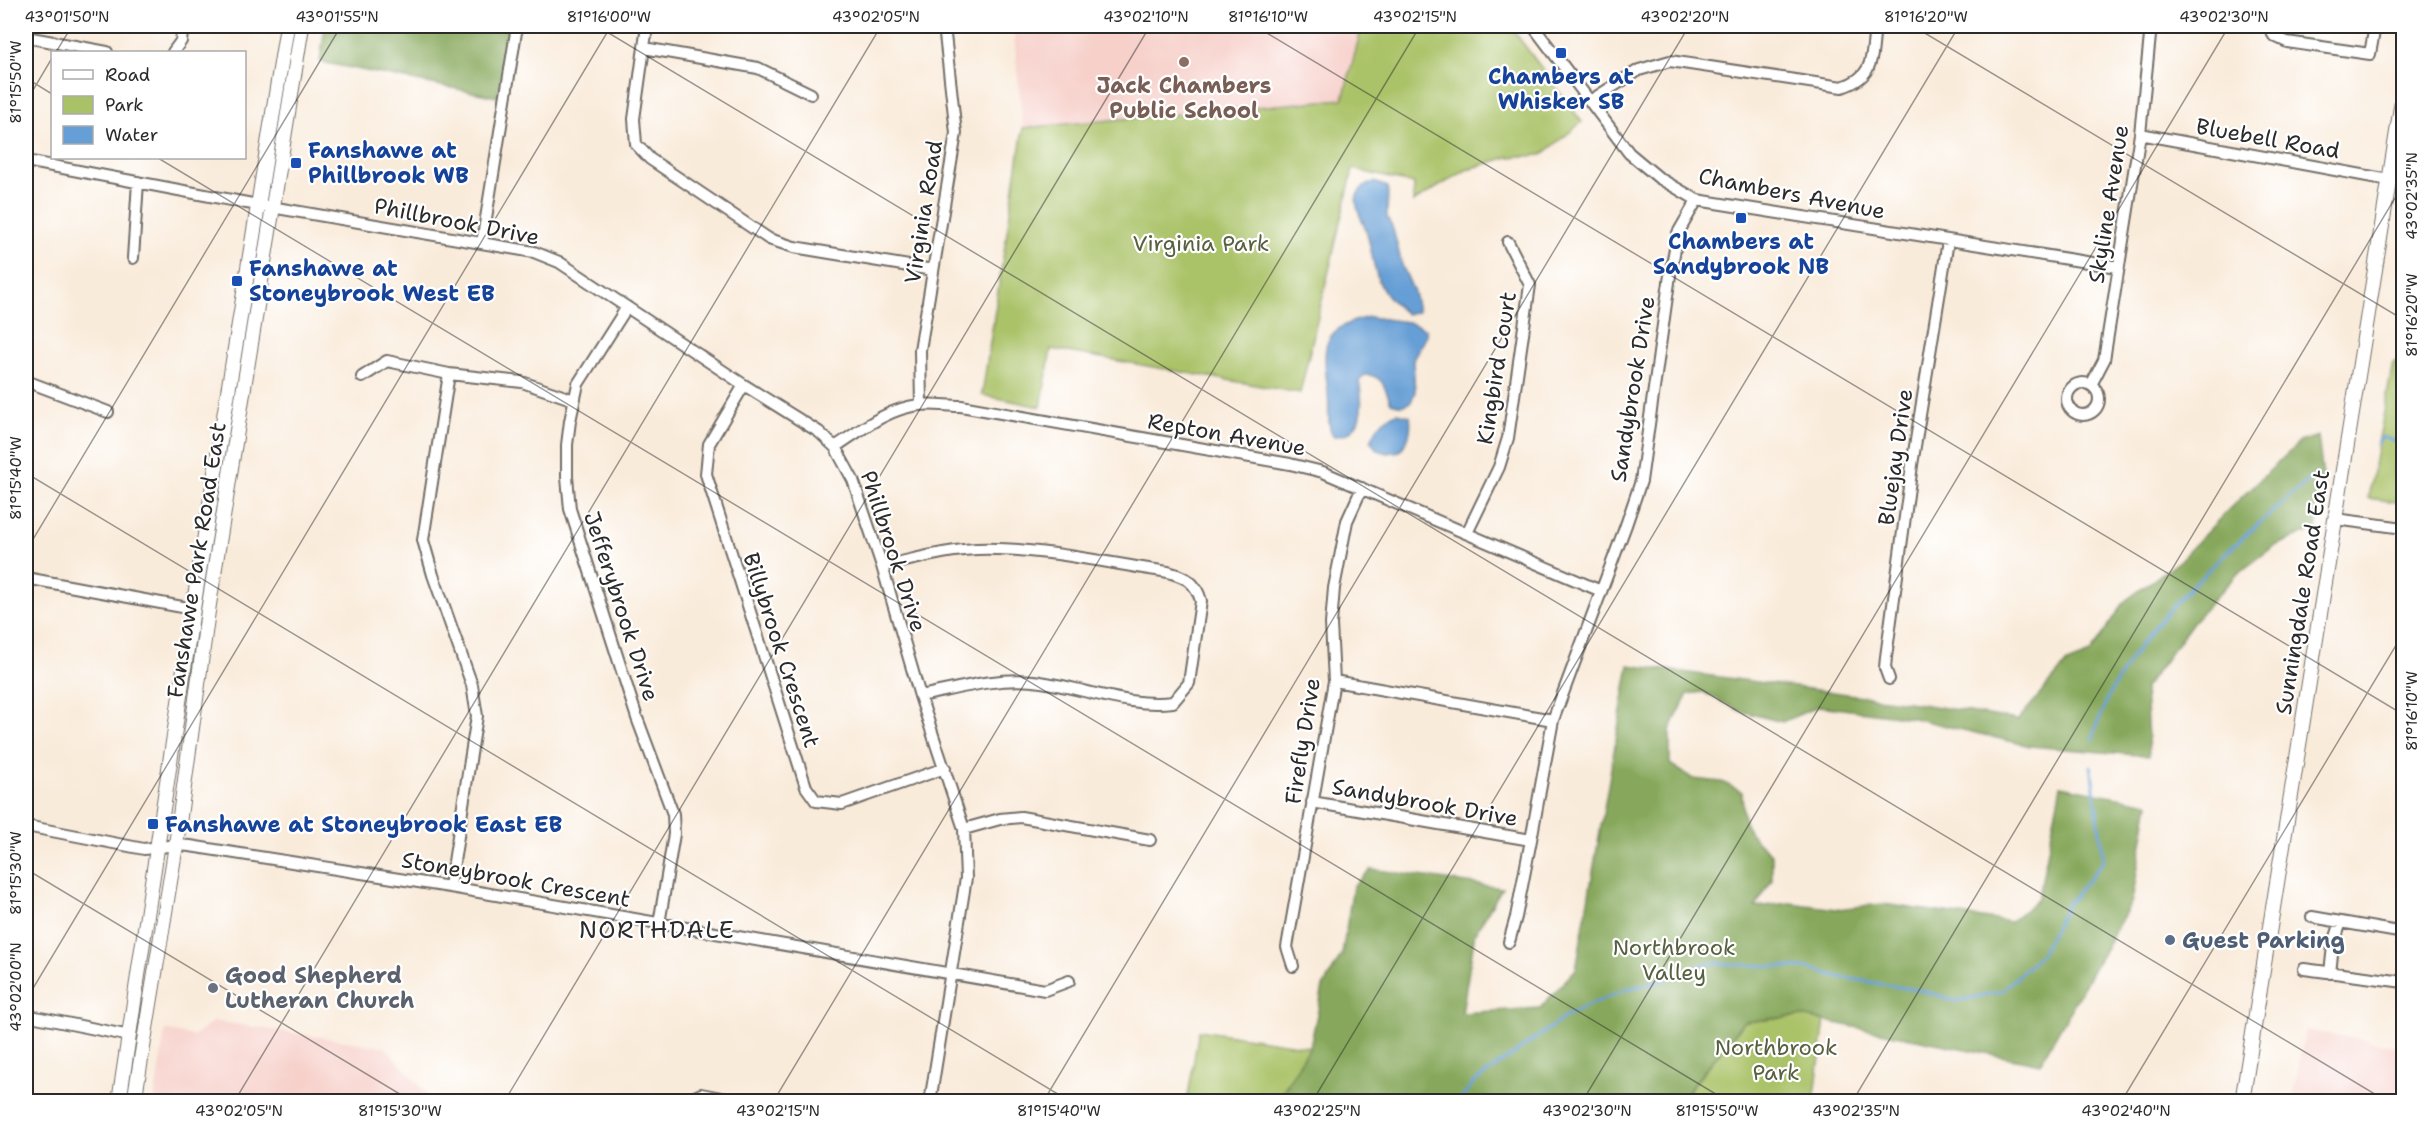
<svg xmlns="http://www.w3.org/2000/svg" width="2429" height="1127" font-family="'Shantell Sans',sans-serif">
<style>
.built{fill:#f7d0ca}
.green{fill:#aac267;stroke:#6a7649;stroke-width:1.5}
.forest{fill:#87a85c;stroke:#596a44;stroke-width:1.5}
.water{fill:#669fd5;stroke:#486580;stroke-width:1.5}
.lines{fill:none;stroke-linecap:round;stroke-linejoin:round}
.stream{stroke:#669fd5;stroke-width:3}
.minor-casing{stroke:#736e68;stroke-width:14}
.major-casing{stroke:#736e68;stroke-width:16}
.minor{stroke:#fff;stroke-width:10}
.major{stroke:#fff;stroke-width:14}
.ticks{fill:none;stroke:#2b2b2b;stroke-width:1.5;stroke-opacity:0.45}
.transit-dot{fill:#1a4fb4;stroke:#fff;stroke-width:2}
.education-dot{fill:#8d6e63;stroke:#fff;stroke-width:2}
.service-dot{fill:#5c6f8a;stroke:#fff;stroke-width:2}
.worship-dot{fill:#6b7280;stroke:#fff;stroke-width:2}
.labels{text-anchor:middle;stroke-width:4.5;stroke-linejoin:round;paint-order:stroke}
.transit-label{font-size:22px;font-weight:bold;fill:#164399;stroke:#fff;text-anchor:start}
.education-label{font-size:22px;font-weight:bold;fill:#785e54;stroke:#fff}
.street-label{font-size:22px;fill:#2b2b2b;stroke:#fff}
.park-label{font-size:22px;fill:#576040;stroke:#fff}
.service-label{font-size:22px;font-weight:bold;fill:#4e5e75;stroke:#fff;text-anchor:start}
.worship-label{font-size:22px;font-weight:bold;fill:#5b616d;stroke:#fff;text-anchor:start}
.neighbourhood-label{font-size:24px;letter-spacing:1.5px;fill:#2b2b2b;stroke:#fff}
.neatline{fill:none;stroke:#2b2b2b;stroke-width:2}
.ticks-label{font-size:15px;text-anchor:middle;fill:#2b2b2b}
</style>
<rect width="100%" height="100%" fill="#fff"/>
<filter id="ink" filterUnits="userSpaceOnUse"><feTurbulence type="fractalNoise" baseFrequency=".0167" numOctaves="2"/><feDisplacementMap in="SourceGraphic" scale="12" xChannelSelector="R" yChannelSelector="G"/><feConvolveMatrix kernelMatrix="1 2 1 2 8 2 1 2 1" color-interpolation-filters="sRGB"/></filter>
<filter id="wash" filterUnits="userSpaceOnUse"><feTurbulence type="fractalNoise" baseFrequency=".008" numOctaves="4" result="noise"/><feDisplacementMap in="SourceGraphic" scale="24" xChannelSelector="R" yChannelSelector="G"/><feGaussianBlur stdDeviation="1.35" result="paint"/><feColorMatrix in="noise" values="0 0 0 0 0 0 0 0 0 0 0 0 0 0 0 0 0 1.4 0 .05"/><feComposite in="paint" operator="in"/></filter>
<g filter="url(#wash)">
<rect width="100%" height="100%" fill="#f9ebda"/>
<path class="built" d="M1013 26H1362L1343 99 1023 128Z
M214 1021 385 1047 433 1101H154L165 1030 193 1036Z
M2305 1030 2403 1047V1101H2292Z"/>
<path class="green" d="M1362 26H1510L1582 122 1542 155 1508 157 1466 170 1413 202 1414 184 1353 169 1300 393 1051 349 1041 407 982 395 1023 128 1343 99Z
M2403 362H2404L2403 503 2368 498 2393 363Z
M1800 1016 1825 1020 1814 1101 1680 1102 1744 1022Z
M1199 1030 1310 1047 1277 1101 1187 1102Z"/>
<path class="forest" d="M325 26H509L498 97 320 62Z
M2318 436 2324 486 2316 529 2273 547 2235 576 2193 622 2145 688 2149 756 2030 746 1913 718 1819 706 1782 722 1740 711 1703 692 1688 694 1670 730V764L1693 779 1722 782 1742 792C1744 829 1744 830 1772 855V880L1755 907 1790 903 1837 909 1883 904 2010 922 2038 899 2061 786 2149 803 2132 901 2040 1064 1800 1016 1744 1022 1680 1101H1277L1310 1047 1323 987 1342 954 1353 886 1371 869 1502 888 1475 933 1462 1013 1540 1008 1576 969 1629 665 1915 703 2018 720 2067 663 2090 654 2125 601 2179 561 2229 509 2300 442Z"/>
<path class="water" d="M1374 182 1388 187 1387 217 1393 229 1402 265 1414 292 1418 312 1406 314C1373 287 1377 274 1368 237 1363 216 1341 194 1374 182Z
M1369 317 1408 322 1426 329V336L1413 360 1415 392 1411 402 1402 406 1391 403C1385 389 1383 374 1365 375L1359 381C1364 405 1364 436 1333 436 1326 423 1330 410 1328 395 1324 350 1316 329 1369 317Z
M1397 413 1410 416C1412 430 1409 440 1400 451L1388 453 1377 450 1371 441C1377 426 1382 419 1397 413Z"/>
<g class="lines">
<path class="stream" d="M2377 444 2383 437 2404 444
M2093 739C2119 634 2239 542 2317 473
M1459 1102 1473 1083 1571 1013 1626 989 1658 982 1708 963 1808 968 1839 977 1923 991 1957 1001 2002 991 2041 954 2068 903 2104 861 2091 766"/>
</g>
</g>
<g filter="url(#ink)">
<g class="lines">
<g class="minor-casing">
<path id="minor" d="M647 26 634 119 636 144 650 159 769 239 794 247 933 270
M1533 26 1629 153 1659 178 1697 200 2118 267
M2268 26 2274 36 2287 42 2370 54 2375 26
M26 37 107 52
M644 48 758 68 811 94
M173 52 181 41 183 26
M1590 101 1639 70 1670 61 1842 87C1876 76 1871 56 1875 26
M2140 134 2389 180
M26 161 247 203 534 252 559 262 744 385 819 432 835 447 853 480 882 566 920 696 964 829 966 878 930 1102
M482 243 517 26
M133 258 138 182
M627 307 578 384 570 421 567 445V477L570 509 637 718 673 814 674 834 659 924
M449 374 423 540 433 575 472 685 477 716 450 887
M362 377 387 361 449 374 522 382 574 400
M26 381 108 412
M2067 399a16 16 0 1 1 32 0a16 16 0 1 1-32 0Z
M744 385 709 444 706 474 806 787 816 801 842 804 945 768
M2091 385 2104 360 2140 134 2151 26
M921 405 920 350 956 133 944 26
M835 447C861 430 886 409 919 405 932 403 948 406 961 406L1290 464 1323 472 1601 591
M2335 519 2404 528
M1467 533 1499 467 1508 438 1530 285 1508 242
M882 566C913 560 945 550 977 549 1037 547 1108 563 1168 572 1186 577 1196 582 1201 601L1189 683 1173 702C1126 708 1080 686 1033 681 996 677 956 689 920 696
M26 578 193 609
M1889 679 1885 668 1886 657 1912 465 1948 241
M1334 681 1553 720
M1312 802 1531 840
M26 826 144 849 176 845 190 846 450 887 1045 990 1069 981
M964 829 1000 819 1021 817 1150 840
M2312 917 2404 933
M1509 942 1516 917 1531 840 1553 720 1626 525 1641 481 1670 275 1678 233 1697 200
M1293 966 1287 947 1334 681 1331 624 1334 588 1347 521 1362 488
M2304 969 2404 982
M2330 973 2333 946 2341 922
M26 1015 130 1036
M684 1102 701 1094 742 1102"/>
</g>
<g class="major-casing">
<path id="major" d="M119 1102 193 609 287 26
M134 1102 176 845 208 611 302 26
M2242 1102 2404 88"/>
</g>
<use href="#minor" class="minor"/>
<use href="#major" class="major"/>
</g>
</g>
<path class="ticks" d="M597 26 2388 1102M1255 26 2404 715M1913 26 2404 320M56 52 72 26M26 78 52 94M26 102 52 58M158 158 1729 1102M26 473 1071 1102M26 551 341 26M26 869 413 1102M26 1000 611 26M234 1102 881 26M504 1102 1150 26M773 1102 1420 26M1043 1102 1689 26M1312 1102 1959 26M1582 1102 2229 26M1852 1102 2404 183M2121 1102 2404 632M2391 1102 2404 1081"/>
<g class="transit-dot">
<rect x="1555" y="47" width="12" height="12" rx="3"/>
<rect x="290" y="157" width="12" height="12" rx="3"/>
<rect x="1735" y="212" width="12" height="12" rx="3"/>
<rect x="231" y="275" width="12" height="12" rx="3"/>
<rect x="147" y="818" width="12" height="12" rx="3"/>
</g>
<circle class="education-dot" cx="1184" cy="62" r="6"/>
<circle class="service-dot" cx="2170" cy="940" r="6"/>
<circle class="worship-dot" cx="213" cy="988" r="6"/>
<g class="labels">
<g class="transit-label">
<text x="1561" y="84" text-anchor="middle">Chambers at<tspan x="1561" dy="25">Whisker SB</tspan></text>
<text x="308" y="158">Fanshawe at<tspan x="308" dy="25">Phillbrook WB</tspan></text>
<text x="1741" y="249" text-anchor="middle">Chambers at<tspan x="1741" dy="25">Sandybrook NB</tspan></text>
<text x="249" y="276">Fanshawe at<tspan x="249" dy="25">Stoneybrook West EB</tspan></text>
<text x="165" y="832">Fanshawe at Stoneybrook East EB</text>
</g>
<g class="education-label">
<text x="1184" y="93">Jack Chambers<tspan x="1184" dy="25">Public School</tspan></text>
</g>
<g class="street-label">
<text transform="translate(2268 138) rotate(10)" y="8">Bluebell Road</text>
<text transform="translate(1792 193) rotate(11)" y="8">Chambers Avenue</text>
<text transform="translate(2108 204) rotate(-81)" y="8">Skyline Avenue</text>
<text transform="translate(923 212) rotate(-81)" y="8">Virginia Road</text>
<text transform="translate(457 221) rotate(11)" y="8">Phillbrook Drive</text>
<text transform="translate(1496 368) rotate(-81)" y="8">Kingbird Court</text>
<text transform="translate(1632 389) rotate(-81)" y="8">Sandybrook Drive</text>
<text transform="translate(1227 434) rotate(10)" y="8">Repton Avenue</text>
<text transform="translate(1895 457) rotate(-82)" y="8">Bluejay Drive</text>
<text transform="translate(894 551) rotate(72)" y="8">Phillbrook Drive</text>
<text transform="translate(196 560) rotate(-81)" y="8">Fanshawe Park Road East</text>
<text transform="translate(2302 592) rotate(-81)" y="8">Sunningdale Road East</text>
<text transform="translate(622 606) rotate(72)" y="8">Jefferybrook Drive</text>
<text transform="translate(782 650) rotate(72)" y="8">Billybrook Crescent</text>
<text transform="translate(1302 741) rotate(-81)" y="8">Firefly Drive</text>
<text transform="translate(1425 802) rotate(10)" y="8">Sandybrook Drive</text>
<text transform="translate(516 879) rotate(10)" y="8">Stoneybrook Crescent</text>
</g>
<g class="park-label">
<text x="1201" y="251">Virginia Park</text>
<text x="1674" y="955">Northbrook<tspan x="1674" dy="25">Valley</tspan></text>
<text x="1776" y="1055">Northbrook<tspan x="1776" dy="25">Park</tspan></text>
</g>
<g class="service-label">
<text x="2182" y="948">Guest Parking</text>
</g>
<g class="worship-label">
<text x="225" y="983">Good Shepherd<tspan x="225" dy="25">Lutheran Church</tspan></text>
</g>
<g class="neighbourhood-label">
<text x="657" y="938">NORTHDALE</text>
</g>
</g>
<rect width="2429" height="1127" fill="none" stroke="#fff" stroke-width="66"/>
<rect x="51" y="51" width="195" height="108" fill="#ffffff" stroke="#aaaaaa" stroke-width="1.5"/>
<rect x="63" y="70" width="30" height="9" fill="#ffffff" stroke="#aaaaaa" stroke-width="1.5"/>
<text x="105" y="81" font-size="18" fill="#2b2b2b">Road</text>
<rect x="63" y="96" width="30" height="18" fill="#aac267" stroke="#aaaaaa" stroke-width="1.5"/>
<text x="105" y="111" font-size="18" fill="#2b2b2b">Park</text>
<rect x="63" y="126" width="30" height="18" fill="#669fd5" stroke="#aaaaaa" stroke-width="1.5"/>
<text x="105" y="141" font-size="18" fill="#2b2b2b">Water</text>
<rect x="33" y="33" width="2363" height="1061" class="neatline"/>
<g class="ticks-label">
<text x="67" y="22">43°01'50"N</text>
<text x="337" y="22">43°01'55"N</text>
<text x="609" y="22">81°16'00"W</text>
<text x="876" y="22">43°02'05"N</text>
<text x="1146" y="22">43°02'10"N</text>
<text x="1268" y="22">81°16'10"W</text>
<text x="1415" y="22">43°02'15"N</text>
<text x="1685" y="22">43°02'20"N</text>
<text x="1926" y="22">81°16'20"W</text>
<text x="2224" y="22">43°02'30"N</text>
<text transform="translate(16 82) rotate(-90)" y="5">81°15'50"W</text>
<text transform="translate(2412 196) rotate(-90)" y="5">43°02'35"N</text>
<text transform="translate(2412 315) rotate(-90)" y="5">81°16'20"W</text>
<text transform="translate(16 478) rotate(-90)" y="5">81°15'40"W</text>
<text transform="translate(2412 711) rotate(-90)" y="5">81°16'10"W</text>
<text transform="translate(16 873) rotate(-90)" y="5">81°15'30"W</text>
<text transform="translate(16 987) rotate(-90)" y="5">43°02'00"N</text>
<text x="239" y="1116">43°02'05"N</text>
<text x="400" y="1116">81°15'30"W</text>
<text x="778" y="1116">43°02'15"N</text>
<text x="1059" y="1116">81°15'40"W</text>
<text x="1317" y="1116">43°02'25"N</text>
<text x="1587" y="1116">43°02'30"N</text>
<text x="1717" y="1116">81°15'50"W</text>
<text x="1856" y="1116">43°02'35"N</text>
<text x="2126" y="1116">43°02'40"N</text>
</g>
</svg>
